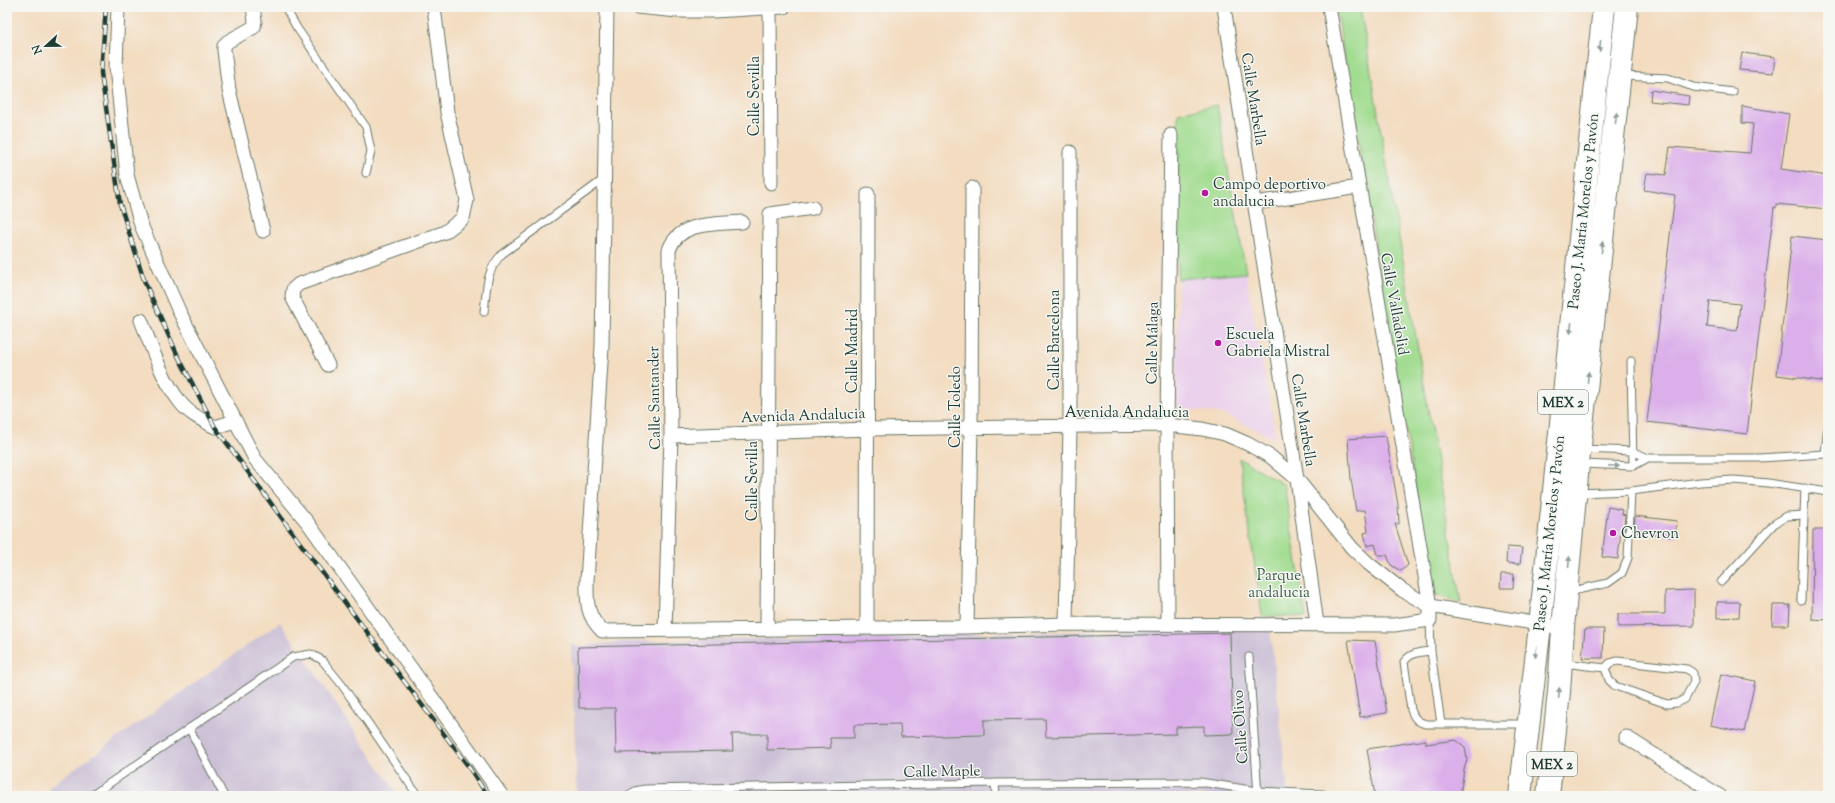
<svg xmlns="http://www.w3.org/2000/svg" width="1835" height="803" font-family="'Sorts Mill Goudy',serif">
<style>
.built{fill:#ebd1eb}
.industrial{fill:#cbbfd5}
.green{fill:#a1dc90;stroke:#608c62}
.building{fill:#dbafea;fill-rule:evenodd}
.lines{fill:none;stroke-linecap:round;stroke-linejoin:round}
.service-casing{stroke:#697565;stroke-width:9}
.minor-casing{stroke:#697565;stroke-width:15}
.trunk-casing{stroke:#697565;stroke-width:24}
.service{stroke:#fff;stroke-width:7}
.minor{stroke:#fff;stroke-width:13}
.trunk{stroke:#fff;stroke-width:22}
.rail-casing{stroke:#1f3d34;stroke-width:4.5}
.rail{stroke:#f6f6f2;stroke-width:3;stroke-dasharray:9;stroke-linecap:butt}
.oneway{fill:#8f9e9a}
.poi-dot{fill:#b5179e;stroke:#f6f6f2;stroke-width:1.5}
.labels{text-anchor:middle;stroke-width:3;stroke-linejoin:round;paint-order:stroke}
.shield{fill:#f6f6f2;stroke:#60746d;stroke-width:1}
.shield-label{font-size:14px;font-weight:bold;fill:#1f3d34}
.street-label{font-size:15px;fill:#1f3d34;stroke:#f6f6f2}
.poi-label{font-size:15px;fill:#1f3d34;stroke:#f6f6f2;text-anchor:start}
.park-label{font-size:15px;fill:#395d46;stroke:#f6f6f2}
</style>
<rect width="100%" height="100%" fill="#f6f6f2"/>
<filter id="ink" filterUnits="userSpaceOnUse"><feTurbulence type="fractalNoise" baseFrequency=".025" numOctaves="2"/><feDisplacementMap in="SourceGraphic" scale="8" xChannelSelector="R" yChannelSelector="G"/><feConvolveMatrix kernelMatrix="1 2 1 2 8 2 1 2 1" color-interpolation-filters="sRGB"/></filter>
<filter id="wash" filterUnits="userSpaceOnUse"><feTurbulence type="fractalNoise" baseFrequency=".012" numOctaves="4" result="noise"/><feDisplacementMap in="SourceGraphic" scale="16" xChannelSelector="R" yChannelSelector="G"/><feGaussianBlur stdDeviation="0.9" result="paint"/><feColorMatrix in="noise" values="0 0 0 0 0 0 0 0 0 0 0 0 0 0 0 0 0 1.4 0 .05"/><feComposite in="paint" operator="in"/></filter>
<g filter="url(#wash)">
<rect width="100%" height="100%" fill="#f3dcbf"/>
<path class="built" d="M1246 273 1276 439 1222 414 1176 407 1178 279Z"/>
<path class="industrial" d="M280 622 399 796H47L50 786Z
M1270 627 1288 796H577L571 643 578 647 616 642Z"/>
<path class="green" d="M1336 7H1360L1461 603 1433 594Z
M1217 105 1246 273 1178 279V113Z
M1239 458 1284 485 1306 617 1262 616Z"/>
<g id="blocks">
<path class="building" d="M1742 53 1775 57 1773 73 1739 70Z
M1651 90 1689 96 1688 105 1650 101Z
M1742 106 1789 114 1781 169 1828 176V209L1776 204V208L1774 207 1747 434 1647 422 1675 195 1644 190 1647 173 1666 175 1670 147 1750 153 1753 124 1742 123ZM1710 301 1740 304 1737 331 1707 327Z
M1792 236 1828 240V382L1777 375Z
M1386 436 1398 505 1399 524H1395L1408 565 1401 571 1391 565 1387 555H1378L1375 544 1367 546 1364 533 1368 532 1365 510 1356 511 1351 479 1348 439Z
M1608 507 1623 510 1622 514 1625 515 1624 530H1621L1618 559 1602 557Z
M1635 516 1677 521 1675 537 1634 532Z
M1813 530H1828V620L1812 619Z
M1507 547 1522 548 1520 564 1506 563Z
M1501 574H1514L1513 588H1500Z
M1694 590V626L1618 627V614H1665V591Z
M1717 602H1740L1739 617 1717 618Z
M1773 605H1790L1789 625H1772Z
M1585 629H1604L1603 658H1582Z
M1230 633 1233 734 1204 735V726L1176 727V734L1046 737 1045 719 984 720V735L901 737 900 724 854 725V738H830L831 748 767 750V734H732L733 751 616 753 615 708H579L578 647Z
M1348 640 1375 641 1387 713 1360 717Z
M1721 674 1755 681 1744 732 1710 725Z
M1426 740V744L1456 740 1465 747 1467 760 1464 769 1460 796H1375L1367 749Z"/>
</g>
</g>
<g filter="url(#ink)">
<use href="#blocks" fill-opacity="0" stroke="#697565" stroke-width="1"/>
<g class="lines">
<g class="service-casing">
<path id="service" d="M285 7 297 28 366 127 371 151 366 173
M1621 76 1668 78 1693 87 1733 92
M484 312C487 288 485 272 502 254L604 179
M1631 361 1633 466
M1582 449 1632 451 1648 458H1759L1825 454 1828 425
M1580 464 1633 466 1648 458
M1578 493 1631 491 1700 482 1734 480 1768 483 1828 492
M1721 582 1774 524 1787 516 1804 515
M1568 592 1608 583 1622 573 1628 558 1631 491
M1801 600 1805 488
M1430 620 1431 651C1421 652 1411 652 1404 662L1411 710C1414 718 1417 722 1426 724H1526
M1431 651 1441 724
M1249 657 1258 796
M1563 663 1605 668 1610 663 1617 661 1687 669 1693 673 1694 682 1685 699 1677 703 1667 704 1615 686 1609 680 1605 668
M189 728 224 796
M995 783 996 796
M91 796 293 657 311 654 322 660 342 685 418 796
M627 796 635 791 645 789 995 783 1200 782 1257 791 1323 794 1327 796"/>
</g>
<g class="minor-casing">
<path id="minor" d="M118 7 116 67 127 175 141 225 179 311 255 459 308 523 502 796
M253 7 255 21 254 27 227 42 224 46V50L229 90 263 231
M607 7 602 347 587 581C587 602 586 615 602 631L967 627 1066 624 1394 625 1430 620V606L1329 7
M637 7 678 11H714L784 7
M1224 7 1297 479 1317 624
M770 8 771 183
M1255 203 1359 187
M141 320C152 348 161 377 180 402 188 413 202 420 215 427L235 421
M328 365 292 297 293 289 299 284 445 232 463 218 467 200 447 112 434 7
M671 436 868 429 1167 425 1202 429 1225 434 1248 444 1271 457 1297 479 1352 548 1369 564 1402 590 1430 606 1563 628
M1168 623 1167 425 1171 135
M1066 624 1070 427V152
M967 627 971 428 972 188
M867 628 868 194
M767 629 770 214 813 208
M665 630 671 436 669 250C679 221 716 224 742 222
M1626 737 1720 796"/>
</g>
<g class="trunk-casing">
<path id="trunk" d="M1520 796 1540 626 1604 7
M1548 796 1559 692 1563 628 1578 464 1627 7"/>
</g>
<use href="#service" class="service"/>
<use href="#minor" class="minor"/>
<use href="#trunk" class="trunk"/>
<g class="rail-casing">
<path id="rail" d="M106 7 101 73 120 204 145 283 177 354 215 427 300 543 468 766 488 796"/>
</g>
<use href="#rail" class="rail"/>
</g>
<defs><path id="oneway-solid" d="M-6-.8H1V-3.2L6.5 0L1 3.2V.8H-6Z"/></defs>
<g class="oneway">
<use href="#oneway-solid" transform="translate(1600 46) rotate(96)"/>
<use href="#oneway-solid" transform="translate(1616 118) rotate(-84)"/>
<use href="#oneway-solid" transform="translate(1602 247) rotate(-84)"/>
<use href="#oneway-solid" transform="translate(1571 328) rotate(96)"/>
<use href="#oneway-solid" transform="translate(1588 377) rotate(-84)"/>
<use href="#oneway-solid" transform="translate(1614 466) rotate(2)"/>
<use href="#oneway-solid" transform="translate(1569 562) rotate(-85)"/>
<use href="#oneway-solid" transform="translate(1536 652) rotate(97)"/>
<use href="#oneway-solid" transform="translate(1559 693) rotate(-86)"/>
</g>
</g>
<g class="poi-dot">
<circle cx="1205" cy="193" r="4"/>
<circle cx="1218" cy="343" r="4"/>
<circle cx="1613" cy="533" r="4"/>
</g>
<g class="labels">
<g class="shield">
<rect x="1538" y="390" width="50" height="24" rx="3"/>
<rect x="1527" y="752" width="50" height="24" rx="3"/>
</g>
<g class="shield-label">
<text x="1563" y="407">MEX 2</text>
<text x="1552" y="769">MEX 2</text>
</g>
<g class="street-label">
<text transform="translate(754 96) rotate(-90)" y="5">Calle Sevilla</text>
<text transform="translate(1254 99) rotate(81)" y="5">Calle Marbella</text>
<text transform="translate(1583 211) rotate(-84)" y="5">Paseo J. María Morelos y Pavón</text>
<text transform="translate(1395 304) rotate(80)" y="5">Calle Valladolid</text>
<text transform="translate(1054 340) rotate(-90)" y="5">Calle Barcelona</text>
<text transform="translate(1152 343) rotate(-89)" y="5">Calle Málaga</text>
<text transform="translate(852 351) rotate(-90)" y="5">Calle Madrid</text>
<text transform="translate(654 398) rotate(-91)" y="5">Calle Santander</text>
<text transform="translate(955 407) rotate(-90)" y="5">Calle Toledo</text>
<text x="1127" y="417">Avenida Andalucia</text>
<text transform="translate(803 415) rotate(-2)" y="5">Avenida Andalucia</text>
<text transform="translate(1304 420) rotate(81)" y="5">Calle Marbella</text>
<text transform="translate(752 481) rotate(-90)" y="5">Calle Sevilla</text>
<text transform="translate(1549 533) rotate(-84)" y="5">Paseo J. María Morelos y Pavón</text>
<text transform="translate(1240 727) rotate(-94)" y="5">Calle Olivo</text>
<text transform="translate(942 771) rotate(-1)" y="5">Calle Maple</text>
</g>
<g class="poi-label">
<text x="1213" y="189">Campo deportivo<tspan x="1213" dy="17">andalucia</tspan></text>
<text x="1226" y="339">Escuela<tspan x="1226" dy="17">Gabriela Mistral</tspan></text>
<text x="1621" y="538">Chevron</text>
</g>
<g class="park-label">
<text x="1279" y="580">Parque<tspan x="1279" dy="17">andalucia</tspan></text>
</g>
</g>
<rect width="1835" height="803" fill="none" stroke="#f6f6f2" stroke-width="24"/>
<g transform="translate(46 46) rotate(248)" stroke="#f6f6f2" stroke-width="3" paint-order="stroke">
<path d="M0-3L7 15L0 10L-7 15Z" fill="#1f3d34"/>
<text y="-6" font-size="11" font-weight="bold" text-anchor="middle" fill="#1f3d34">N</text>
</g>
</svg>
